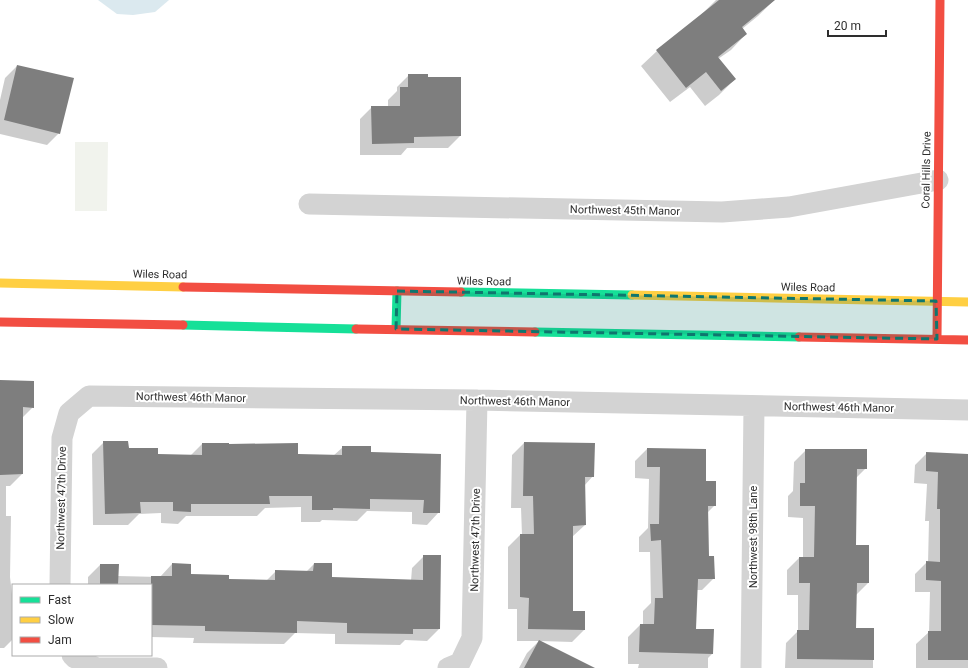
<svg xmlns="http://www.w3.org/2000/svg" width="968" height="668" font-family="Roboto,sans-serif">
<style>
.green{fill:#f1f3ed}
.water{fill:#dbe9ef}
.shadow{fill:#0003}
.building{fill:#7e7e7e}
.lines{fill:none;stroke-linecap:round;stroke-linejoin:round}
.street{stroke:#d3d3d3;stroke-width:21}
.fast{stroke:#16e098;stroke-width:9}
.slow{stroke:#ffcf43;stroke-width:9}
.jam{stroke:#f24e42;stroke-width:9}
.marked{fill:#0f766e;fill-opacity:0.2;stroke:#0f766e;stroke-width:3;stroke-dasharray:8 5;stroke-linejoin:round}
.labels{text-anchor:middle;stroke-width:4;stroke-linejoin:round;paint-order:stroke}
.street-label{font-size:11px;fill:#2e2e2e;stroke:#fff}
</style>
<rect width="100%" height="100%" fill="#fff"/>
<path class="green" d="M75 142H108L107 211H75Z"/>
<path class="water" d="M98 0H169L155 12 133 15 117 14Z"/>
<path class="shadow" d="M716 0H774L758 16 742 29 746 34 731 50 718 59 735 79 719 95 705 106 690 87 670 102 641 66 657 51 701 15Z
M17 66 59 133 47 145 0 134V100L5 78Z
M409 75 427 78H460V136L448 148H407L401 155H360V119L372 107H388V100L397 91V87Z
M0 381 33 407 22 418V474L10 486H6V516H11L10 577 13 603V639L4 648H0Z
M104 442 128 449 157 455 190 456 202 444 297 455 333 456 343 447 370 453 439 512 427 525 412 524V512L367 511 357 521 322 520 320 522H301V507L265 508 257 516H186L178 524 161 523V513L139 514 128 525H93L92 454Z
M524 443 593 476 584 486 585 525 572 537V612L584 630 572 642 540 641 588 668H519L527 653 539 641H517V609H508V547L520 535H522L521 508H511L512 455Z
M647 449 705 482 715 505 707 513 708 557 714 578 702 590H697L695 630 712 654 708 658V668H638L639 664H628V637L640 625H643V611L651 603 650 552H639V537L648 528 649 479 635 478V461Z
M806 450 866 468 856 478 855 546 868 583 856 595 855 629H873V668H785L786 643 798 631V595H787V570L799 558H803V518L788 517V496L793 491 794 462Z
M927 453 968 455V668H916V644L929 632 930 592H915V574L927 562 928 563 929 521H925L927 484 914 483 915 465Z
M424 556 439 629 427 641 405 640 400 645 335 644V634L295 633 284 644 193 643 194 638 151 637V585H88V577L100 565 118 576 160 577 172 564 190 575 228 580 266 581 276 571 306 572 314 564 331 578 411 581 412 568Z"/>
<path class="building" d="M719 0H775L742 27 747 34 718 57 736 79 721 91 706 72 686 88 656 50Z
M17 65 74 78 60 134 4 120Z
M408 74H428V77H461V136L414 137V143L372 144 371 106H400V87H408Z
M0 380 34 381V408L23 407V474L0 475Z
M103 441H128L129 448H158V454L202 455V443H229V444L298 443V454L342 455V446H371V452L441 454 440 513H423L424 500 370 499V509L333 508V510H312V496H269L270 504H191V512L173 511V502H140L141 513 105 514Z
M524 442 595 443 594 477H585L586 525 573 526V611H585V630L528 629 529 598 520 597V534H534L533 496H523Z
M647 448 706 449V481H716V506H708L709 556H714L715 579H698L696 629H714L713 654 639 652 640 624H654L655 598H663L661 540 651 541 650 524H659L660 467H647Z
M805 449H867V469H857L856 545H869V583H857L856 628H874V660L797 659V630H809L810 583H799V557H814L815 506H800V483H805Z
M926 452 968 454V660H928V631H941V581L926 580V561L940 562V509H937L938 472 926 471Z
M423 555H441L440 629H413V634L347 633V623L297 621V633L205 631V626L151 625V576H172V563L191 564V574L229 575V579L275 580V570L313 571 314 563H332V577L423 580Z
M100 564H119L118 585H100Z
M539 640 595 668H524Z"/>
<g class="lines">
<path class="street" d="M309 204 722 212 789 207 938 180
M60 585 62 438 69 413 89 396 477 400 968 410
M72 655 75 658 97 668H157
M448 668 460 663 472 638 477 400
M751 668 754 406"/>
<path class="fast" d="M461 292 632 295
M183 325 356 329
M396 329 397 291
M535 332 799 337"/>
<path class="slow" d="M0 283 183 287
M632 295 968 302"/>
<path class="jam" d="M183 287 461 292
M0 322 183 325
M356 329 535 332
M799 337 968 340
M937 339 940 0"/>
</g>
<path class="marked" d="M397 291 936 301 937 339 396 329Z"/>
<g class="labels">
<g class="street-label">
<text transform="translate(926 170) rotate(-89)" y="4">Coral Hills Drive</text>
<text transform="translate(625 210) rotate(1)" y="4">Northwest 45th Manor</text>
<text transform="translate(160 274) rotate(1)" y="4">Wiles Road</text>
<text transform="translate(484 281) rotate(1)" y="4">Wiles Road</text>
<text transform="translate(808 287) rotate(1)" y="4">Wiles Road</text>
<text transform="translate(191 397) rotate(1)" y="4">Northwest 46th Manor</text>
<text transform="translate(515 401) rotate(1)" y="4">Northwest 46th Manor</text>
<text transform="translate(839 407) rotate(1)" y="4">Northwest 46th Manor</text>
<text transform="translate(61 498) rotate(-89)" y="4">Northwest 47th Drive</text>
<text transform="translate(753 537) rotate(-90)" y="4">Northwest 98th Lane</text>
<text transform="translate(475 540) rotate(-89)" y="4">Northwest 47th Drive</text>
</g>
</g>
<rect x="12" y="584" width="140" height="72" fill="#ffffff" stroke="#ababab"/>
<rect x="20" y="597" width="20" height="6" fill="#16e098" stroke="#ababab"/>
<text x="48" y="604" font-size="12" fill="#2e2e2e">Fast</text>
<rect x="20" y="617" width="20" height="6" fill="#ffcf43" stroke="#ababab"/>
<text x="48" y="624" font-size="12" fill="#2e2e2e">Slow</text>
<rect x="20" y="637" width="20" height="6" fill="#f24e42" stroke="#ababab"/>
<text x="48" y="644" font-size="12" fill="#2e2e2e">Jam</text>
<path d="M828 30v6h58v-6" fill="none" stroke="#2e2e2e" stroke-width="2"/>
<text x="834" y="30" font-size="12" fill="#2e2e2e" stroke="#ffffff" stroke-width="3" paint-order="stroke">20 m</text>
</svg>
